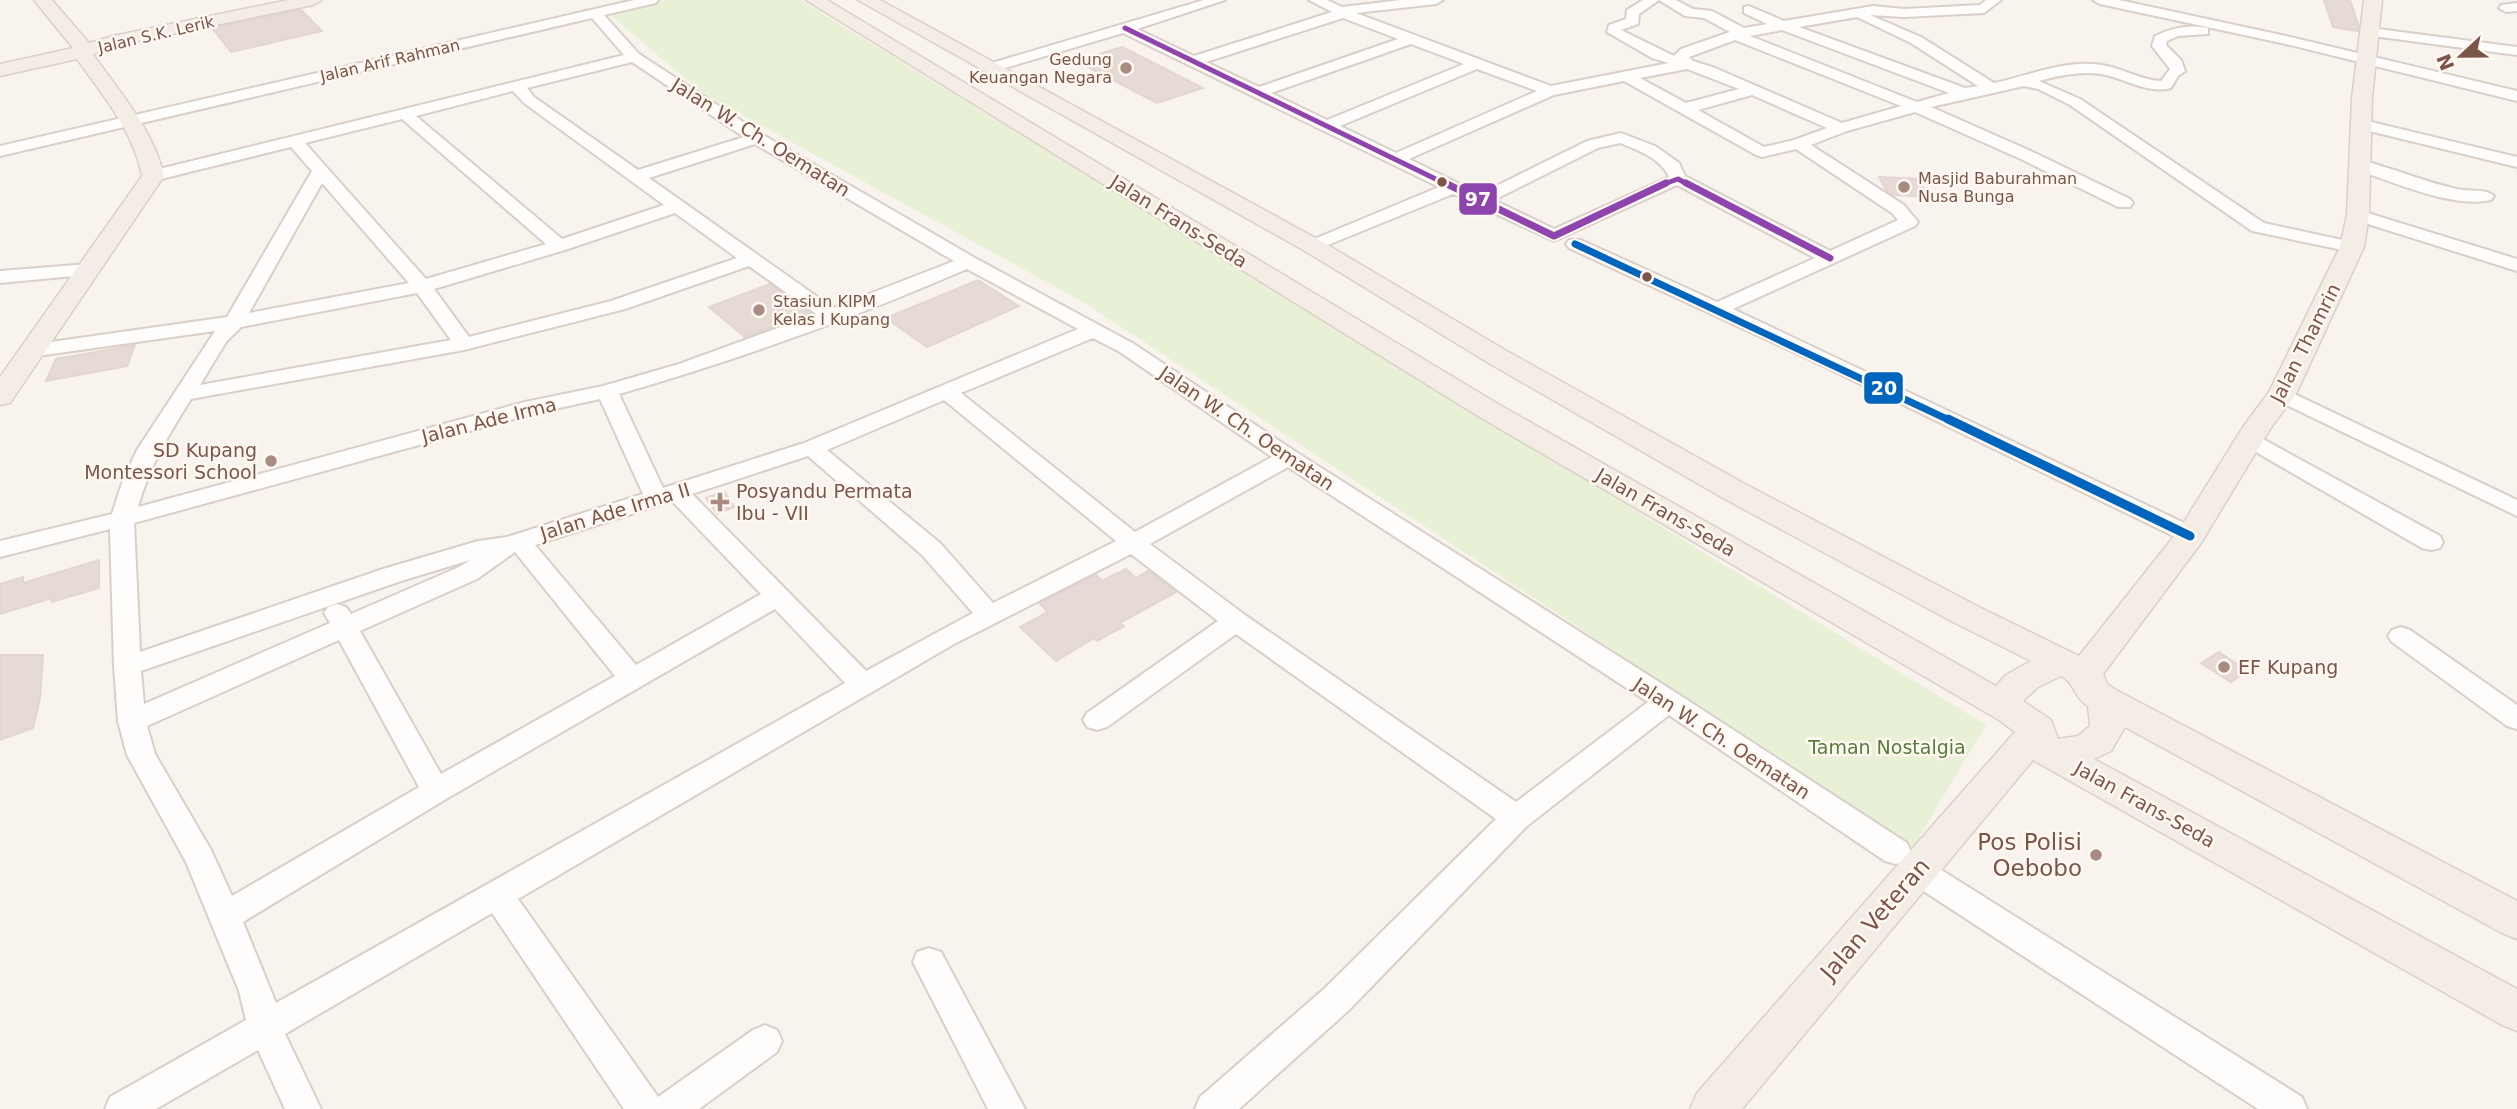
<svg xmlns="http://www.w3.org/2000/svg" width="2517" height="1109" font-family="'DejaVu Sans',sans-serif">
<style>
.green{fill:#e8f0d6}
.building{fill:#e6dad4;stroke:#e3d5cf;stroke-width:2}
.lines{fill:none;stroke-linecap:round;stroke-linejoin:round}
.minor-casing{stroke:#d9cfca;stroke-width:4}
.major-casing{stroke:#dbcfca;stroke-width:3}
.minor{fill:#fefdfc;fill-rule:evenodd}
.major{fill:#f4ede6;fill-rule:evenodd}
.bus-1-far1-casing{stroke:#fff8f1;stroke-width:9}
.bus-1-casing{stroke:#fff8f1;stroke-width:11}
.bus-2-far1-casing{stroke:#fff8f1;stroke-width:11}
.bus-2-casing{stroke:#fff8f1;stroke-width:14}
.bus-1-far1{stroke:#8e44ad;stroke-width:5}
.bus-1{stroke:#8e44ad;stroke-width:7}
.bus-2-far1{stroke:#0065bd;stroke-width:7}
.bus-2{stroke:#0065bd;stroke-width:9}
.poi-dot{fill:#a88c82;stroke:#fff8f1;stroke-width:2.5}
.bus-dot{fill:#7c5549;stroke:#fff8f1;stroke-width:2.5}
.labels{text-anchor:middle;stroke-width:5;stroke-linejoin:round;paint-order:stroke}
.far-street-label{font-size:16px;fill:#7c5549;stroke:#fff8f1}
.far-poi-label{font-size:16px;fill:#7c5549;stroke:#fff8f1;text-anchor:start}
.street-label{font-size:19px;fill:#7c5549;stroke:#fff8f1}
.poi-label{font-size:19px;fill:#7c5549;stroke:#fff8f1;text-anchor:start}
.park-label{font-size:19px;fill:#577d3c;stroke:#fff8f1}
.near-poi-label{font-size:23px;fill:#7c5549;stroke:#fff8f1;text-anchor:end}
.near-street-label{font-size:23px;fill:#7c5549;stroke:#fff8f1}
.line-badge{stroke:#fff8f1;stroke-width:2.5}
.badge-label{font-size:19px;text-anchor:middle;font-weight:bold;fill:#fff}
</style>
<rect width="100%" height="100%" fill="#f9f3ed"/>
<path class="green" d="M668 0H800L1986 725 1913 847 1083 302 704 94 609 14Z"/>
<path class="building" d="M2324 0H2350L2358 24V31L2333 27Z
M301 10 322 31 231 52 212 28Z
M1122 47 1203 88 1157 103 1076 61Z
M1879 177 1918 179 1929 197 1894 195 1886 190Z
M978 280 1019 306 927 347 886 318Z
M770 284 810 313 745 337 709 307Z
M135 345 127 366 46 381 56 359Z
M724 491 734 507 717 514 706 498Z
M99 560V588L52 602V598L0 614V584L23 577V583Z
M1126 569 1136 578 1148 571 1176 592 1120 623 1124 626 1097 641 1094 638 1056 661 1020 627 1048 612 1040 604 1054 596 1096 575 1102 581Z
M2219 652 2247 671 2231 682 2201 663Z
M0 655H43L40 699 33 728 0 740Z"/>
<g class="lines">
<g class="minor-casing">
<path id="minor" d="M634 0H658L656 3 604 15 639 54 763 135 975 258 1134 344 1296 452 1678 694 1907 843 1911 852 1907 860 1916 857 1927 861 2302 1097 2307 1109H2258L1905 879 1901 870 1905 862 1896 864 1885 861 1669 715 1527 826 1349 1010 1239 1109H1195L1200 1097 1325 988 1496 819 1236 634 1107 727 1097 730 1087 727 1083 720 1087 713 1218 621 1131 554 954 644 518 899 658 1097 753 1030 765 1025 777 1030 782 1041 777 1052 699 1109H624L492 913 285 1034 321 1109H285L258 1050 156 1109H105L110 1097 246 1020 239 991 186 862 127 755 118 721 114 666 110 529 0 557V541L112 514 123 480 137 450 215 331 30 357 23 355 20 351 23 347 30 345 227 317 312 171 291 147 153 181 145 176 147 172 624 55 592 18 0 156V146ZM632 62 744 137 638 170 534 97 527 88ZM513 91 524 103 664 205 562 239 416 116ZM402 119 546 244 426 279 305 143ZM755 144 954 261 833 308 649 178ZM322 183 409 283 249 313ZM675 213 737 258 611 301 469 337 434 289 565 250ZM749 266 816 314 679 364 603 386 525 402 138 507C149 467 169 434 191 399L464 350 625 309ZM967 269 1078 329 804 443 663 488 619 394C737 360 854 318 967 269ZM417 293 451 340 200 385 226 342 241 327ZM1093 338 1120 352 1272 457 1135 532 961 393ZM600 399 643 494 507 537 478 541 383 569 140 652 134 523 536 413ZM944 400 1116 541 993 603 940 543 827 450ZM808 456 922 555 973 613 866 671 692 494ZM1288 467 1648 702 1516 802 1245 615 1150 544ZM672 501 761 594 636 665 535 545ZM515 552 615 676 441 774 360 631 477 579ZM470 560 459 567 351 614 346 607 337 604 328 607 324 613 330 623 144 704 141 671 401 581ZM775 609 845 683 276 1003 243 922 446 799ZM339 640 419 787 232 896 211 850 155 754 147 726Z
M1204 0H1225L1137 29 1194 56 1332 12 1309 0H1327L1342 7 1401 0H1443L1436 4 1356 13 1551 86 1669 63 1652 58 1607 32 1609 25 1626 19 1627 10 1643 0H1659L1639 14 1638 24 1621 30 1674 56 1681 49 1730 32 1704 18 1685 16 1659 0H1676L1693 9 1712 11 1744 28 1767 24 1744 13V7L1749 6 1784 21 1873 6 1904 9 1980 5 1986 0H2001L1984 13 1904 17 1870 15 1921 37 1994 83C2029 76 2065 59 2102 65 2122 68 2140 80 2161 81L2170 69 2152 46 2155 36C2172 28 2189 24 2208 28V34L2178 36 2167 41 2166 45 2181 60 2185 71 2178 76 2171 88C2148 94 2128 80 2106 75 2085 70 2060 75 2039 81L2080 99 2264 223 2352 242 2361 247 2352 252 2252 231 2070 105 2038 89 2024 86 1931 107 2035 153 2130 199 2133 203 2130 207H2118L2023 160 1915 112 1847 131 1811 145 1904 205 1918 222 1915 226 1733 309 2199 530 2202 536 2199 542 2190 544 1815 362 1569 248 1566 244 1569 240H1581L1717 302 1815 258 1677 185 1554 241 1453 194 1313 251 1307 250 1304 246 1307 242 1439 187 1123 33 995 71 990 72 983 68 985 65ZM1857 17 1911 43 1978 86 1965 88 1799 27ZM1343 18 1398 39 1259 87 1206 62ZM1782 30 1949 93 1917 102 1750 36ZM1735 40 1901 106 1842 123 1715 68 1693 61 1689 57ZM1411 44 1464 64 1327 120 1271 93ZM1477 69 1537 91 1396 153 1340 126ZM1687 69 1739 89 1686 103 1640 78ZM1624 81 1756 155 1762 157 1796 149 1892 213 1898 220 1830 251 1685 176 1679 163 1655 146 1621 133 1587 141 1480 194 1409 159 1554 95ZM1752 95 1827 128 1794 140 1764 147 1698 110ZM1620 143C1637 150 1661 158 1669 177L1554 229 1494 200 1598 148Z
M2093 0H2119L2286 36 2517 91V101L2286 44 2100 4Z
M2517 3V11L2506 12 2499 8 2501 5Z
M2370 28 2517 47V55L2365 35 2363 32Z
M2363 120 2517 157V167L2357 128 2355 125Z
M2360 160C2393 168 2424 182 2457 189 2468 192 2486 188 2494 196L2491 200C2452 209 2392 181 2354 169L2352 165Z
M2358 210 2517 259V271L2352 219 2349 215 2352 211Z
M88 264 95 266 97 270 95 274 0 283V271Z
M2282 388 2517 500V516L2274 399 2271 394 2274 389Z
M2250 432 2440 536 2443 542 2440 548 2431 550 2422 548 2242 444 2239 439 2242 434Z
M2401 627 2410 630 2517 705V729L2507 726 2392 642 2388 636 2392 630Z
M929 948 941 952 1025 1109H988L913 962 917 952Z"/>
</g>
<g class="major-casing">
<path id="major" d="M34 0H52L89 43 113 36 288 0H322L313 5 118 45 93 54C120 93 153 129 164 176L10 403 0 405V377L142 176C133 130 103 96 77 59L0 76V64L73 48Z
M806 0H827L1498 404 1996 686 2006 675 2031 661 1953 622 1723 498 1487 362 1305 251 858 0H880L1321 241 1505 350 1745 484 1977 606 2079 656 2179 530 2243 427 2269 392 2340 247 2347 215 2352 98 2364 0H2382L2372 98 2369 215 2364 247 2296 394 2270 429 2201 543 2103 674 2107 684 2116 690 2517 901V939L2502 933 2125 727 2111 751 2094 759 2517 989V1031L2502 1025 2033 760 1742 1109H1690L1697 1093 2015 732 1999 720 1478 416ZM2061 676C2075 683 2074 698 2088 706L2090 726 2078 736 2058 739 2051 720 2023 701 2038 687Z"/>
</g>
<use href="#minor" class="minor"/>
<use href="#major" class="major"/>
<g class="bus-1-far1-casing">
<path id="bus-1-far1" d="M1125 28 1448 185
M1661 185 1678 179 1689 185"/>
</g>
<g class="bus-1-casing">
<path id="bus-1" d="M1445 183 1554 236 1666 183
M1686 183 1830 258"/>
</g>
<g class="bus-2-far1-casing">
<path id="bus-2-far1" d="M1575 244 1951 421"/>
</g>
<g class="bus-2-casing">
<path id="bus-2" d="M1948 419 2190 536"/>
</g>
<use href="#bus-1-far1" class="bus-1-far1"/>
<use href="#bus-1" class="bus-1"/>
<use href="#bus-2-far1" class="bus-2-far1"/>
<use href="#bus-2" class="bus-2"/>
</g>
<g class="poi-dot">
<circle cx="1126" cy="68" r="7"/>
<circle cx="1904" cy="187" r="7"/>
<circle cx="759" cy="310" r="7"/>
<circle cx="271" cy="461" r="7"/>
<path d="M716.5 491.5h7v7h7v7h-7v7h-7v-7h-7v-7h7z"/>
<circle cx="2224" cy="667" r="7"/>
<circle cx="2096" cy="855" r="7"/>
</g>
<g class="bus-dot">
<circle cx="1442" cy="182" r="6"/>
<circle cx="1647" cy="277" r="6"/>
</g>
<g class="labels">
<g class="far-street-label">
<text transform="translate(156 34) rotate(-13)" y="6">Jalan S.K. Lerik</text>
<text transform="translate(390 60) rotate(-13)" y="6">Jalan Arif Rahman</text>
</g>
<g class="far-poi-label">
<text x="1112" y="65" text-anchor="end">Gedung<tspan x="1112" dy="18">Keuangan Negara</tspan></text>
<text x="1918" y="184">Masjid Baburahman<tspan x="1918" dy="18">Nusa Bunga</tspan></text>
<text x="773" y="307">Stasiun KIPM<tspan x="773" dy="18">Kelas I Kupang</tspan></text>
</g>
<g class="street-label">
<text transform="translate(761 137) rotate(32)" y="7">Jalan W. Ch. Oematan</text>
<text transform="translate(1179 221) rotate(32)" y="7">Jalan Frans-Seda</text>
<text transform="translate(2305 343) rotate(-63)" y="7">Jalan Thamrin</text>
<text transform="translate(489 420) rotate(-14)" y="7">Jalan Ade Irma</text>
<text transform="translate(1247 428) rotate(34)" y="7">Jalan W. Ch. Oematan</text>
<text transform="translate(615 511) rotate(-17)" y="7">Jalan Ade Irma II</text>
<text transform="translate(1666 512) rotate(30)" y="7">Jalan Frans-Seda</text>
<text transform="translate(1722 738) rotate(33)" y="7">Jalan W. Ch. Oematan</text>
<text transform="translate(2145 804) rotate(29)" y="7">Jalan Frans-Seda</text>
</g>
<g class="poi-label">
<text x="257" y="457" text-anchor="end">SD Kupang<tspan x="257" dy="22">Montessori School</tspan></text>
<text x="736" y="498">Posyandu Permata<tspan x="736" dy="22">Ibu - VII</tspan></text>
<text x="2238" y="674">EF Kupang</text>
</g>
<g class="park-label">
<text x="1887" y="754">Taman Nostalgia</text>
</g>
<g class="near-poi-label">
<text x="2082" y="850">Pos Polisi<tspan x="2082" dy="26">Oebobo</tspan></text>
</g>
<g class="near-street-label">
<text transform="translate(1875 919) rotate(-49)" y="8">Jalan Veteran</text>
</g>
</g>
<g class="line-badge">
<rect x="1458" y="182" width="40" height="34" rx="7" fill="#8e44ad"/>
<rect x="1863" y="371" width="41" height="34" rx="7" fill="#0065bd"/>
</g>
<g class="badge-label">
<text x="1478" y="206">97</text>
<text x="1884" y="395">20</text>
</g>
<g transform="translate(2461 56) rotate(248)" stroke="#fff8f1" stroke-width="5" paint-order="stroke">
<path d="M0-5L12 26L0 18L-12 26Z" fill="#7c5549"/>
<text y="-10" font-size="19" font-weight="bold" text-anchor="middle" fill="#7c5549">N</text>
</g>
</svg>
